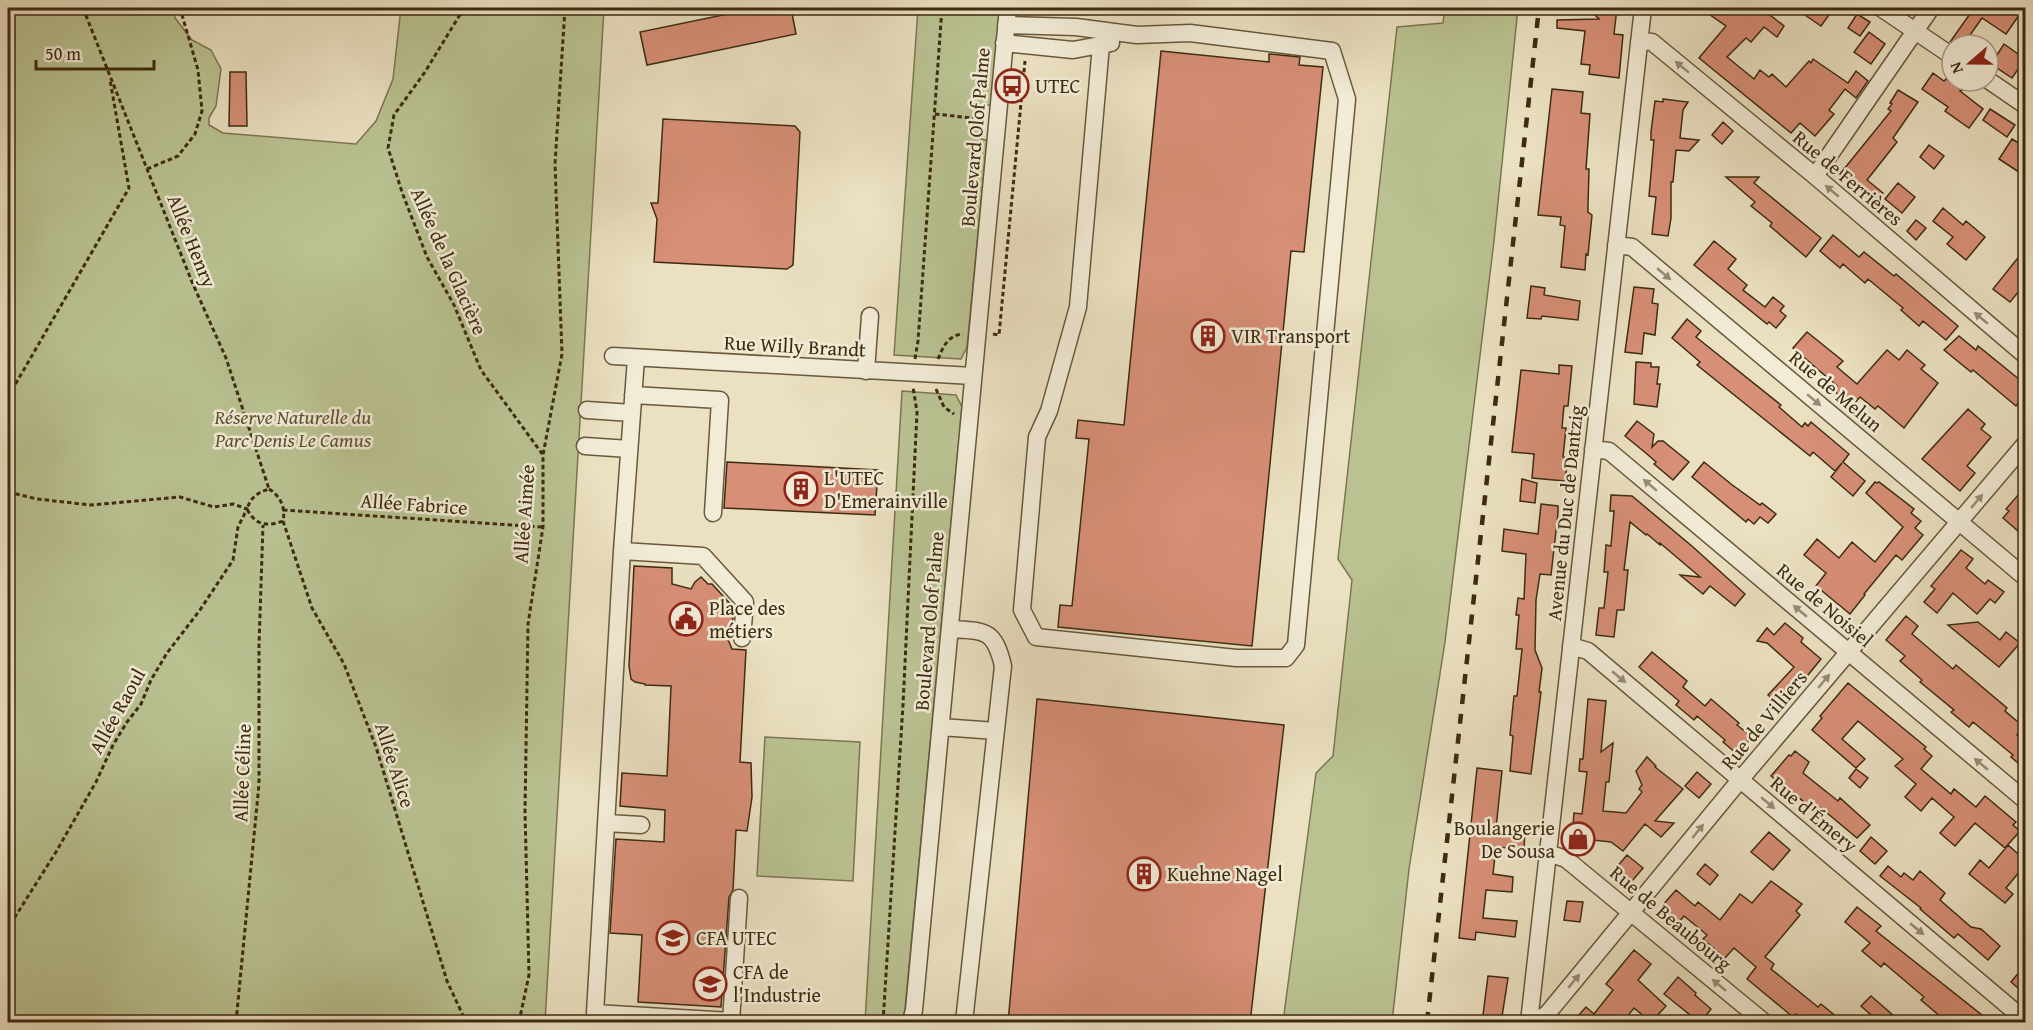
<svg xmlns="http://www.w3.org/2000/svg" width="2033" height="1030" font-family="'Gentium Book Plus',serif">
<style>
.green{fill:#bac292;stroke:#7c7651;stroke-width:1.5}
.building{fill:#d78f77;stroke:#3d2b10;stroke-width:1.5}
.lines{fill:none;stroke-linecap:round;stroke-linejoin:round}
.minor-casing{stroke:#68583c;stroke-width:19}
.path{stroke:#3d2b10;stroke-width:3;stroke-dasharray:4.5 3;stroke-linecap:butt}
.minor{stroke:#f2ecd7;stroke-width:16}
.rail{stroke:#3d2b10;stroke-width:4.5;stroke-dasharray:10 10;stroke-linecap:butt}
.oneway{fill:#988c74}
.labels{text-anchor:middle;stroke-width:5;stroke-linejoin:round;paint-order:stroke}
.poi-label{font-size:20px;fill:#3d2b10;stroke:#f2ecd7;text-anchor:start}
.street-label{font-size:20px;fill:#3d2b10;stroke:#f2ecd7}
.park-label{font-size:20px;font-style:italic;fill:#5c5130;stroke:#f2ecd7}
</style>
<rect width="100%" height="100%" fill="#ebe1c2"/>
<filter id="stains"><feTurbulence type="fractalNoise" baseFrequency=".00333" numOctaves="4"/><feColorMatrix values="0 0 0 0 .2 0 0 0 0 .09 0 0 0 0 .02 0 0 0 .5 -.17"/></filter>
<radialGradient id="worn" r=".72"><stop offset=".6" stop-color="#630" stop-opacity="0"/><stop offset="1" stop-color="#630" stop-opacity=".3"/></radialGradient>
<path class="green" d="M8 8H173L175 18 192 40 211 50 221 69 216 106 209 118V125L223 133 356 144 376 121 393 79 401 8H604L545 1022H8Z
M918 8H1000L991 105H984L981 139 987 140 967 347 961 359 894 355Z
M1445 8H1518L1494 241 1445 642 1409 869 1392 1022H1283L1316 773 1333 756 1352 580 1338 559 1397 27 1443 23Z
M902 391 956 395 962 407 905 1009 902 1022H865Z
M765 737 860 742 853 881 757 876Z"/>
<path class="building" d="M757 8H791L796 34 647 65 640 32Z
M1588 8H1617L1614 34 1623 35 1619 78 1589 74 1590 65 1581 64 1585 31 1557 28V20L1599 19Z
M1700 8H1761L1784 26 1777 37 1764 27 1751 42 1746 38 1727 57 1754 79 1760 70 1769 77 1772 74 1786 87 1809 61 1811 63 1813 59 1848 83 1856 71 1868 81 1856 98 1845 89 1829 110 1834 114 1815 136 1800 123 1791 133 1699 58 1726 26Z
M1795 8H1834L1821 26Z
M1967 8H2024L2006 34 1982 18 1963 45H1954L1950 42 1972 11Z
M1857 14 1870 22 1860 36 1848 28Z
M1869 32 1885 44 1871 64 1854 52Z
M2004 44 2025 59 2012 78 1991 64Z
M1161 51 1269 62V54L1300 57 1299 65 1323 67 1304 252 1291 251 1252 646 1058 627 1060 605 1072 606 1089 439 1076 438 1078 420 1124 425Z
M230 72H246L247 126H229Z
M1933 73 1944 81 1946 79 1962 90 1960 91 1983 109 1969 128 1945 111 1948 107 1922 89Z
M1552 89 1583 92 1581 113 1590 114 1586 169H1589L1588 206V212L1592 215 1588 255 1586 254 1585 270 1561 267 1565 226 1560 225 1561 217 1538 215Z
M1898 90 1918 102 1893 138 1897 142 1867 180 1883 193 1874 203 1840 174 1891 111 1888 109 1892 104 1890 103Z
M1663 99 1688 102 1683 110 1680 138 1699 140 1689 151 1676 150 1673 182H1671V218L1668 236 1652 234 1656 197 1649 196 1654 140H1651V132L1655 101 1663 102Z
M1990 109 2015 125 2007 137 1983 120Z
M663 119 795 126 800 132 793 265 787 269 654 262 657 219 651 203H658Z
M1723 122 1733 131 1722 144 1712 135Z
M2012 139 2025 147V176L1999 159Z
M1929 145 1944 156 1934 169 1920 157Z
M1726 177H1759L1754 183 1821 238 1806 257 1770 226 1772 223 1751 206 1755 202Z
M1898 183 1915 197 1902 213 1885 199Z
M1943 208 1963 225 1966 221 1985 237 1966 260 1947 244 1953 237 1933 221Z
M1916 220 1926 228 1916 240 1907 231Z
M1833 235 1859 257 1864 252 1894 276 1896 274 1958 326 1946 340 1923 321 1919 326 1901 310 1903 308 1868 279 1865 283 1843 264 1840 268 1820 251Z
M1714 241 1736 259 1728 269 1747 285 1743 290 1765 307 1773 297 1784 306 1780 311 1786 316 1776 328 1769 322 1767 324 1694 265Z
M2025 249V284L2010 302 1993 289Z
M1531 286 1545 288 1544 295 1580 301 1578 320 1542 316 1541 319 1527 318Z
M1634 287 1654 289 1652 303 1658 304 1655 335 1644 333 1642 354 1625 352Z
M1687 319 1701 331 1696 337 1781 405 1779 407 1802 427 1805 423 1808 426 1811 422 1849 454 1843 462 1865 481 1853 496 1831 477 1842 463 1835 471 1813 452 1810 456 1697 365 1700 362 1672 338Z
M1807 332 1843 361 1837 367 1857 384 1887 350 1899 360 1907 350 1925 365 1921 369 1938 383 1904 428 1878 406 1875 409 1860 397 1852 406 1833 390 1837 386 1793 348Z
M1959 336 1976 350 1978 346 2025 384V395L2016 406 1973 370 1971 372 1944 350Z
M1636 362 1651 363V367H1659L1657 384H1660L1657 407 1634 404Z
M1559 365 1572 366 1568 406H1564L1563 416 1562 428H1566L1563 457 1568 458 1565 481 1532 478 1534 454 1512 452 1521 370 1559 374Z
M1968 409 1985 424 1981 429 1991 437 1967 466 1975 473 1960 491 1922 459Z
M1637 421 1654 434 1652 447 1658 441H1663L1689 462 1673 480 1654 464 1656 462 1647 454 1625 436Z
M727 462 878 470 875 515 724 508Z
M1704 462 1731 484 1760 505 1762 503 1776 514 1768 523 1760 517 1754 524 1748 519 1746 522 1692 477Z
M1522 479 1537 483 1535 503 1520 501Z
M1875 482 1877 483 1879 482 1914 509 1911 513 1921 521 1915 528 1923 535 1902 560 1896 555 1864 594 1865 595 1850 614 1816 586 1826 573 1804 555 1817 539 1839 558 1852 542 1875 562 1903 527 1866 493Z
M2025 487V537L2003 518 2009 511 2006 509Z
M1611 495 1632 496 1693 547 1745 594 1735 606 1710 586 1703 594 1680 575 1700 577 1660 543V545L1647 534 1646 535 1630 522 1624 570H1628L1624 610H1617L1614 637 1596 635 1599 608H1604L1608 572H1604L1606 545 1611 546 1614 511H1610Z
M1541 504 1558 506V513L1551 575 1540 574 1536 600 1535 650 1542 668 1539 692H1541L1531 774 1510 771 1513 736 1510 735 1514 696H1517L1522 649H1516L1519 615H1516L1518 598 1524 599 1526 554 1502 551 1504 529 1538 534Z
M1961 550 1973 559 1966 568 1985 584 1988 580 2004 592 1995 603 1990 599 1977 614 1953 593 1937 613 1924 602 1935 589 1931 586Z
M634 566 672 568V584L691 589 695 582 701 577 708 584H712L734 608 732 627 724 630 732 649 746 650 740 762 751 763 752 797 747 831 736 830 733 890 729 897 721 1007 638 1002 642 935 610 933 616 839 664 842 665 810 620 806 622 773 667 776 671 686 645 685V684L635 682 631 679 629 666Z
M1906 616 1918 626 1912 634 1953 669 1956 665 2007 708 2005 711 2024 727 2017 735 2024 741 2025 739V769L2011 757 2013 755 1973 722 1969 727 1951 712 1954 710 1920 682 1922 680 1900 661 1905 656 1886 640Z
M1978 622 2000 640 2006 632 2020 643 1999 667 1948 625Z
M1785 623 1803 638 1801 642 1821 659 1782 707 1768 695 1794 667 1767 643 1757 641 1767 628 1774 635Z
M1652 652 1687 681 1683 687 1705 706 1711 699 1739 723 1737 725 1752 737 1737 754 1723 742 1725 740 1697 716 1694 720 1676 705 1679 701 1639 667Z
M1848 683 1926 747 1924 749 1932 756 1921 769 1951 794 1954 789 1976 807 1985 796 2016 822 2013 825 2020 831 2005 848 1975 823 1955 846 1940 833 1954 817 1932 798 1921 811 1905 797 1916 784 1895 766 1903 759 1858 721 1842 739 1865 759 1856 768 1812 730 1822 718 1820 716Z
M1037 699 1284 725 1250 1023H1008Z
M1588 699 1606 701 1601 752 1613 743 1609 782H1606L1603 811 1626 813 1642 792 1639 789 1642 785 1636 771 1647 757 1656 766 1655 767 1683 789 1655 821 1674 823 1661 837 1645 824 1623 851 1611 842 1593 840V846L1577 844 1572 838 1574 813 1582 814 1587 772 1579 771 1580 759H1583Z
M1795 751 1809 762 1803 773 1838 801 1840 798 1870 825 1857 838 1821 808 1817 812 1771 776 1789 755 1791 756Z
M1477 768 1502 771 1496 828 1525 831 1524 849 1496 847 1493 874 1513 877 1512 892 1486 890 1483 918 1517 921 1515 937 1476 932 1475 940 1459 938Z
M1856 769 1868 778 1860 788 1849 778Z
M1697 772 1711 784 1699 798 1685 786Z
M1769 832 1790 850 1773 870 1751 852Z
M1871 837 1887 851 1875 864 1860 851Z
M2008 845 2025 860V865L2006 888 2013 894 2005 903 1969 874 1980 860 1989 868Z
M1627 855 1643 868 1632 881 1616 868Z
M1705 864 1718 875 1710 885 1697 874Z
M1888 866 1901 877 1904 873 1913 880 1920 871 1945 893 1940 900 1971 927 1981 929 2000 946 1988 960 1958 934 1954 938 1920 909 1921 908 1880 876Z
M1771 881 1802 904 1796 911 1800 915 1765 957 1774 964 1771 969 1818 1007 1821 1004 1844 1023H1806L1796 1014 1793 1017 1747 979 1756 967 1734 948 1725 958 1703 939 1707 935 1684 916 1676 926 1665 917 1668 913 1661 907 1676 890 1695 906 1698 902 1720 920 1740 894 1752 903Z
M1567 901 1583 902 1580 922 1564 920Z
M1857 907 1881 926 1876 931 1992 1023H1948L1921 1000 1924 997 1884 963 1881 967 1862 951 1870 943 1845 922Z
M1634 950 1651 964 1638 980 1666 1006 1651 1022 1634 1008 1622 1023H1586L1578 1016 1586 1007 1594 1014 1613 990 1606 984Z
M2025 965V994L2011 982Z
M1488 976 1508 978 1501 1023H1482Z
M1678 977 1696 993 1695 995 1711 1009 1700 1023 1664 994Z
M1871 996 1902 1023H1880L1861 1006Z"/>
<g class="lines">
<g class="minor-casing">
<path id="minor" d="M1881 8 1952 56
M1006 25 1076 27 1137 35 1190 33 1332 51 1347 99 1296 645 1286 658H1236L1036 637 1022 610 1037 437 1049 411 1078 307 1101 45
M1639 41 1652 42 1815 176 2026 356
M1004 43 1073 50 1111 43
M1988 80 2026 106
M1815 176 1931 8
M1616 245 1632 247 2026 578
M613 356 973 376
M636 358 622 551 595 1013 731 1021
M866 371 870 316
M633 395 720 400 713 513
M587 410 632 413
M585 446 629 449
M1593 449 1609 451 2026 801
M622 551 703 556 745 602 742 638
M950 629C984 631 994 628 1003 666L964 1022
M1571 646 1588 651 2026 1021
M941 727 996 731
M606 823 641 825
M1548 853 1566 859 1764 1022
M731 1022 739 898
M911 1022 914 1010 1008 8
M1529 1022 1643 8
M1534 1022 1547 1014 1740 780 2026 443"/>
</g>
<path class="path" d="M83 8 192 282 226 358 269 489
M464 8 425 72 394 115 388 148 402 192 427 257 454 305 481 370 543 455
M935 114 981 119
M147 169 178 156 195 134 202 111 198 70 180 8
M993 334 999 335 1025 61
M915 359 918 341 942 8
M938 359C943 347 948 335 963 334
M936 389 944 407 954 414
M8 397 129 188 110 80
M269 489C280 496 286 507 283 521 267 527 255 525 247 509 251 497 257 493 269 489Z
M8 492 37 499 91 505 180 497 214 507 233 504 247 509 238 527 233 560 200 610 167 653 151 680 141 704 127 722 113 745 96 782 56 852 8 928
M283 510 543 527
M283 521 312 608 344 664 376 747 447 981 466 1022
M236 1022 259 784V645L263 525
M519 1022 529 975 525 811 528 624 543 527V455L562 354 555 164 565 8
M883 1022 903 705 917 412 913 387"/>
<use href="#minor" class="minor"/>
<path class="rail" d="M1427 1022 1539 8"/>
</g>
<defs><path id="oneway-solid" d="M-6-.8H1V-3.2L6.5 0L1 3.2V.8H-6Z" transform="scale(1.5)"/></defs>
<g class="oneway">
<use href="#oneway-solid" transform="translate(1682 67) rotate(-141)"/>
<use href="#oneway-solid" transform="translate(1832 191) rotate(-140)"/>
<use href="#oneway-solid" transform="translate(1664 274) rotate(40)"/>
<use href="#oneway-solid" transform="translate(1981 318) rotate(-140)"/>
<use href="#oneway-solid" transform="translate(1814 400) rotate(40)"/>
<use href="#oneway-solid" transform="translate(1650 485) rotate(-140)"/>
<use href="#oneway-solid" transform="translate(1977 501) rotate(-50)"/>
<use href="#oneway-solid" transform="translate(1800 611) rotate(-140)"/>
<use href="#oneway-solid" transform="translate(1619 677) rotate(40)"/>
<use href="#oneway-solid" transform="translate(1824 681) rotate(-50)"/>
<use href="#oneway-solid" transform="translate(1981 764) rotate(-140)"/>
<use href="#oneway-solid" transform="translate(1768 803) rotate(40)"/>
<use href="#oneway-solid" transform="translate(1698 831) rotate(-51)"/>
<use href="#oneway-solid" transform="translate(1917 929) rotate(40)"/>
<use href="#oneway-solid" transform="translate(1574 981) rotate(-50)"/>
<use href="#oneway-solid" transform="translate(1719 985) rotate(-140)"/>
</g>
<defs>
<g id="bus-ring" transform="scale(1.725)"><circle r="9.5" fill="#f2ecd7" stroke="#8f2418" stroke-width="1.5"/><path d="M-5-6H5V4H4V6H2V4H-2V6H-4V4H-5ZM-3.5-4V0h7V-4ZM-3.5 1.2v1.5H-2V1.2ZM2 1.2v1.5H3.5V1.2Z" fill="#8f2418"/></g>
<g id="building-ring" transform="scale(1.725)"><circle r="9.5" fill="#f2ecd7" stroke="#8f2418" stroke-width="1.5"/><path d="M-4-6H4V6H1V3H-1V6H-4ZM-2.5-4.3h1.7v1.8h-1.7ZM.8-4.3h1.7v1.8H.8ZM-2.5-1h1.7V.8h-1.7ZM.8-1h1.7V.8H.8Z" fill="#8f2418"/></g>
<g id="civic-ring" transform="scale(1.725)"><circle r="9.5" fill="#f2ecd7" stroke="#8f2418" stroke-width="1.5"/><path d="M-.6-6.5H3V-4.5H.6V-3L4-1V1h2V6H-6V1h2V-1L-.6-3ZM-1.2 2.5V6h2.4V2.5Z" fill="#8f2418"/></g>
<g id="shop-ring" transform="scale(1.725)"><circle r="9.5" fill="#f2ecd7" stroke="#8f2418" stroke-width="1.5"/><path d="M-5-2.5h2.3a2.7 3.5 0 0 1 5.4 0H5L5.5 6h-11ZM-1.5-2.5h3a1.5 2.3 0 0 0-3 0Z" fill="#8f2418"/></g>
<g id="school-ring" transform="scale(1.725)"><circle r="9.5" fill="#f2ecd7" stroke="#8f2418" stroke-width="1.5"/><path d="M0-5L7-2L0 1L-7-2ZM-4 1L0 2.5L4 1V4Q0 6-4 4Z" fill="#8f2418"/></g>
</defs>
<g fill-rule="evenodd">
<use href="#bus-ring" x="1012" y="86"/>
<use href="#building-ring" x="1208" y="336"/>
<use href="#building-ring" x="801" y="489"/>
<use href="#civic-ring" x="686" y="619"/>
<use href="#shop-ring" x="1578" y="839"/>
<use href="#building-ring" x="1144" y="874"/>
<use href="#school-ring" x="673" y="938"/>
<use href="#school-ring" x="710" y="984"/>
</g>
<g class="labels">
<g class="poi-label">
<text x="1035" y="93">UTEC</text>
<text x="1231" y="343">VIR Transport</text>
<text x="824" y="485">L'UTEC<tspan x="824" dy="23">D'Emerainville</tspan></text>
<text x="709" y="615">Place des<tspan x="709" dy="23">métiers</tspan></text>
<text x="1555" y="835" text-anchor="end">Boulangerie<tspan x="1555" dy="23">De Sousa</tspan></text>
<text x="1167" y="881">Kuehne Nagel</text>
<text x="696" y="945">CFA UTEC</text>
<text x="733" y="979">CFA de<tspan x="733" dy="23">l'Industrie</tspan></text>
</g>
<g class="street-label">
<text transform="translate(975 137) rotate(-85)" y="7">Boulevard Olof Palme</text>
<text transform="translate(1848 178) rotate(40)" y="7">Rue de Ferrières</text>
<text transform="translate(192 241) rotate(68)" y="7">Allée Henry</text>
<text transform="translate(449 261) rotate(66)" y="7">Allée de la Glacière</text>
<text transform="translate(795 346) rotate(3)" y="7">Rue Willy Brandt</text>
<text transform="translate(1836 391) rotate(40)" y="7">Rue de Melun</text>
<text transform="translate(414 504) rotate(4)" y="7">Allée Fabrice</text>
<text transform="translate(1565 513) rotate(-84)" y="7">Avenue du Duc de Dantzig</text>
<text transform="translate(524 514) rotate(-86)" y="7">Allée Aimée</text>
<text transform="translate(1825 605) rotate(40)" y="7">Rue de Noisiel</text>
<text transform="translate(929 621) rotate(-85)" y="7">Boulevard Olof Palme</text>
<text transform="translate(117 711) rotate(-61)" y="7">Allée Raoul</text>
<text transform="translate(1764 720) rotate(-50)" y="7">Rue de Villiers</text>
<text transform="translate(395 765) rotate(72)" y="7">Allée Alice</text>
<text transform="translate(242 773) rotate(-88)" y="7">Allée Céline</text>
<text transform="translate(1814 814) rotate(40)" y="7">Rue d'Émery</text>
<text transform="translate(1671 918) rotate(40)" y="7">Rue de Beaubourg</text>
</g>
<g class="park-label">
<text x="293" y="424">Réserve Naturelle du<tspan x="293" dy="23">Parc Denis Le Camus</tspan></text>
</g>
</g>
<rect width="2033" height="1030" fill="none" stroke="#ebe1c2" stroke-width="30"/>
<rect x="9" y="9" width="2015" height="1012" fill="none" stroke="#3d2b10" stroke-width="3"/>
<rect x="15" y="15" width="2003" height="1000" fill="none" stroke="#3d2b10" stroke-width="1.5"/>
<g transform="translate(1970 63) rotate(250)"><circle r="28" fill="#f2ecd7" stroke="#aa9f87" stroke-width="1.5"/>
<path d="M0-4.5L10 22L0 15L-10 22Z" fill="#8f2418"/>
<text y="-9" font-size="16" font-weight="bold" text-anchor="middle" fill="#3d2b10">N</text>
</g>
<path d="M36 60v9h118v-9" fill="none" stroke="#3d2b10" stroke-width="3"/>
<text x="45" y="60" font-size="18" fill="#3d2b10" stroke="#f2ecd7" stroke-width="4.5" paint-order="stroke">50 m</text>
<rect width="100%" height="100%" filter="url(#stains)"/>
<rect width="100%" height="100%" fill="url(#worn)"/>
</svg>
